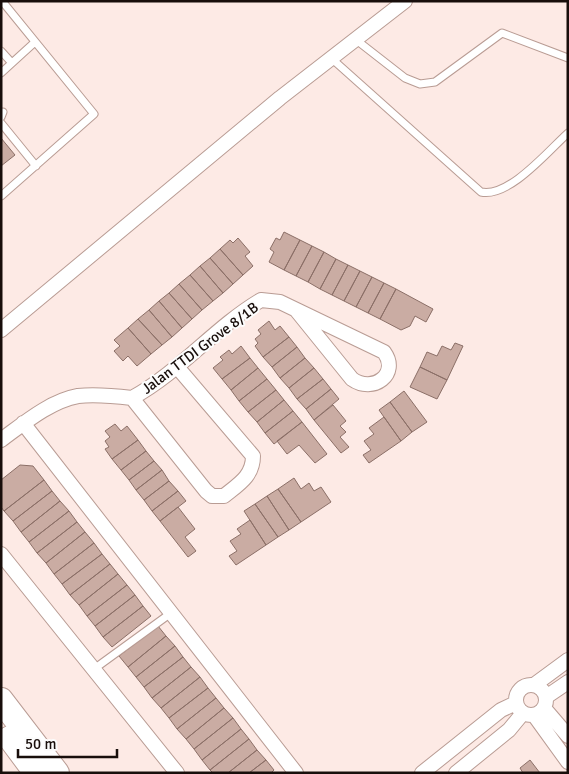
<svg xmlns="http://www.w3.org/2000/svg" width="569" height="774" font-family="Signika,sans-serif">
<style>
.building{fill:#caaca3;stroke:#8b6f67}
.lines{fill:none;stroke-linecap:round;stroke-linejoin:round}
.lane-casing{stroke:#b99c94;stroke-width:9}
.street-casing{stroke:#b99c94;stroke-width:16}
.highway-casing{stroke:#b99c94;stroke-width:26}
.lane{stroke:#fff;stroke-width:7}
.street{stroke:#fff;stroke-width:14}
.highway{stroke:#fff;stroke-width:24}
.labels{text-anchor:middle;stroke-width:4;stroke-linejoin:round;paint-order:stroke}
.street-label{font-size:15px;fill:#180e0b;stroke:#fcfcfc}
</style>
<rect width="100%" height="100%" fill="#fdeae5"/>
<path class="building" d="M1 138 15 155 1 166Z
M284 232 300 240 284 270 269 262 274 252 270 249 276 238 280 240Z
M238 238 250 252 245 256 253 266 243 275 220 249 230 240 233 243Z
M300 240 312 246 296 276 284 270Z
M312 246 324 252 308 282 296 276Z
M220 249 243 275 233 284 210 258Z
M324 252 336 259 320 289 308 282Z
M210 258 233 284 223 293 200 266Z
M336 259 348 265 332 295 320 289Z
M348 265 360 271 344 301 332 295Z
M200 266 223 293 213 301 190 275Z
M360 271 372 277 356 307 344 301Z
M190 275 213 301 202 310 179 284Z
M372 277 384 283 368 313 356 307Z
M384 283 396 289 380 319 368 313Z
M179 284 202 310 192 319 169 293Z
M396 289 433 309 426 322 415 316 410 326 401 330 380 319Z
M169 293 192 319 182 328 159 301Z
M159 301 182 328 172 337 149 310Z
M149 310 172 337 162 345 138 319Z
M138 319 162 345 151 354 128 328Z
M269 321 275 330 280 326 289 337 263 357 255 346 258 343 255 339 261 334 258 330Z
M128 328 151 354 137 366 128 356 123 361 114 351 120 346 114 340Z
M289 337 297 347 272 367 263 357Z
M455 343 463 346 447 380 420 367 427 352 437 356 442 346 451 350Z
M241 346 250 358 222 379 213 368 223 360 220 357 229 350 232 354Z
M297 347 305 358 280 378 272 367Z
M250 358 258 368 231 390 222 379Z
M305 358 314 368 289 388 280 378Z
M420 367 447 380 437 399 410 387Z
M258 368 267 379 239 401 231 390Z
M314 368 323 379 297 399 289 388Z
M267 379 276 390 248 412 239 401Z
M323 379 331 389 306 409 297 399Z
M331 389 339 399 314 420 306 409Z
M276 390 284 400 257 422 248 412Z
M404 391 427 422 412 432 390 402Z
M284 400 293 411 265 433 257 422Z
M390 402 412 432 401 441 379 410Z
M333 405 346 421 340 426 346 432 340 437 349 447 341 453 314 420Z
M293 411 302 422 274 444 265 433Z
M384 417 401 441 369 463 363 455 371 450 364 441 374 434 369 428Z
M302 422 327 454 315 463 299 445 287 454 277 441Z
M115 424 121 431 127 426 138 440 112 459 105 449 109 447 105 441 110 437 105 431Z
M138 440 146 451 121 470 112 459Z
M146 451 154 461 129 480 121 470Z
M154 461 162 470 136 490 129 480Z
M20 465 33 466 44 480 4 511 1 507V480Z
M162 470 169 481 144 500 136 490Z
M294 478 301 489 309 483 314 491 321 487 331 502 301 522 278 489Z
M44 480 52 491 13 521 4 511Z
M169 481 178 491 152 511 144 500Z
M278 489 301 522 289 530 267 496Z
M52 491 60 501 21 532 13 521Z
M178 491 186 501 160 521 152 511Z
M267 496 289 530 278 537 255 504Z
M60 501 69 511 29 542 21 532Z
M255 504 278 537 266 545 244 511Z
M178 507 195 529 185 537 196 551 188 557 160 521Z
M69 511 77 522 37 553 29 542Z
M250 520 266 545 236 565 229 556 237 551 230 541 241 534 237 529Z
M77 522 85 532 46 563 37 553Z
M85 532 94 543 54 574 46 563Z
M94 543 102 554 62 584 54 574Z
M102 554 110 564 70 595 62 584Z
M110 564 118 574 79 605 70 595Z
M118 574 127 585 87 616 79 605Z
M127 585 135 595 95 626 87 616Z
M135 595 143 606 103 637 95 626Z
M143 606 151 616 112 647 103 637Z
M158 626 166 636 128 667 119 656Z
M166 636 175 646 136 677 128 667Z
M175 646 183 657 144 687 136 677Z
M183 657 191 667 152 698 144 687Z
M191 667 200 677 161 708 152 698Z
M200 677 208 688 169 718 161 708Z
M208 688 216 698 177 729 169 718Z
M216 698 224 708 186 739 177 729Z
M224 708 233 718 194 749 186 739Z
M233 718 241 729 202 760 194 749Z
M241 729 249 739 210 770 202 760Z
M249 739 257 750 228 773H213L210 770Z
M257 750 266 760 249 773H228Z
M266 760 274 770 271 773H249Z
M530 760 540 773H523L520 768Z"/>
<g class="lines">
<g class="lane-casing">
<path id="lane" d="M355 39 405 78 420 84 435 82 502 33 568 58
M1 51 11 62
M331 58 481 192C509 198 548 151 568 133
M1 73 35 42
M1 117 3 112
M1 123 36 166
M1 196 94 114 2 1
M94 669 171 613"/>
</g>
<g class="street-casing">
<path id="street" d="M1 330 280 98 405 1
M132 398C181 371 214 328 261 300L280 302 384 352C400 374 373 394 352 379L297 311
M132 398 206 491 212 496H224C239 484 253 476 253 456L178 368
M23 423 296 773
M1 440C23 424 50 401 78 396 96 394 115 396 132 398
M1 554 177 773
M516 700a15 15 0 1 1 30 0a15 15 0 1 1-30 0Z
M534 685 568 660
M546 697 568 682
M544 708 568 736
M534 715 568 762
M422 773 501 710 516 703
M456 773 509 730 523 713"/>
</g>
<g class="highway-casing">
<path id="highway" d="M1 700 57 773
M10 738 36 773"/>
</g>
<use href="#lane" class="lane"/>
<use href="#street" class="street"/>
<use href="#highway" class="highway"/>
</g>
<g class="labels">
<g class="street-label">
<text transform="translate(200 348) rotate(-37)" y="5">Jalan TTDI Grove 8/1B</text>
</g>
</g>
<rect width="569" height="774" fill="none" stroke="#180e0b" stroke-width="5"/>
<path d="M18 749v8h99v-8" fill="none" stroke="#180e0b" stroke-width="2.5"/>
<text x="25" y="749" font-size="15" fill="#180e0b" stroke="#fcfcfc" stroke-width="4" paint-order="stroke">50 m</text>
</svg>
